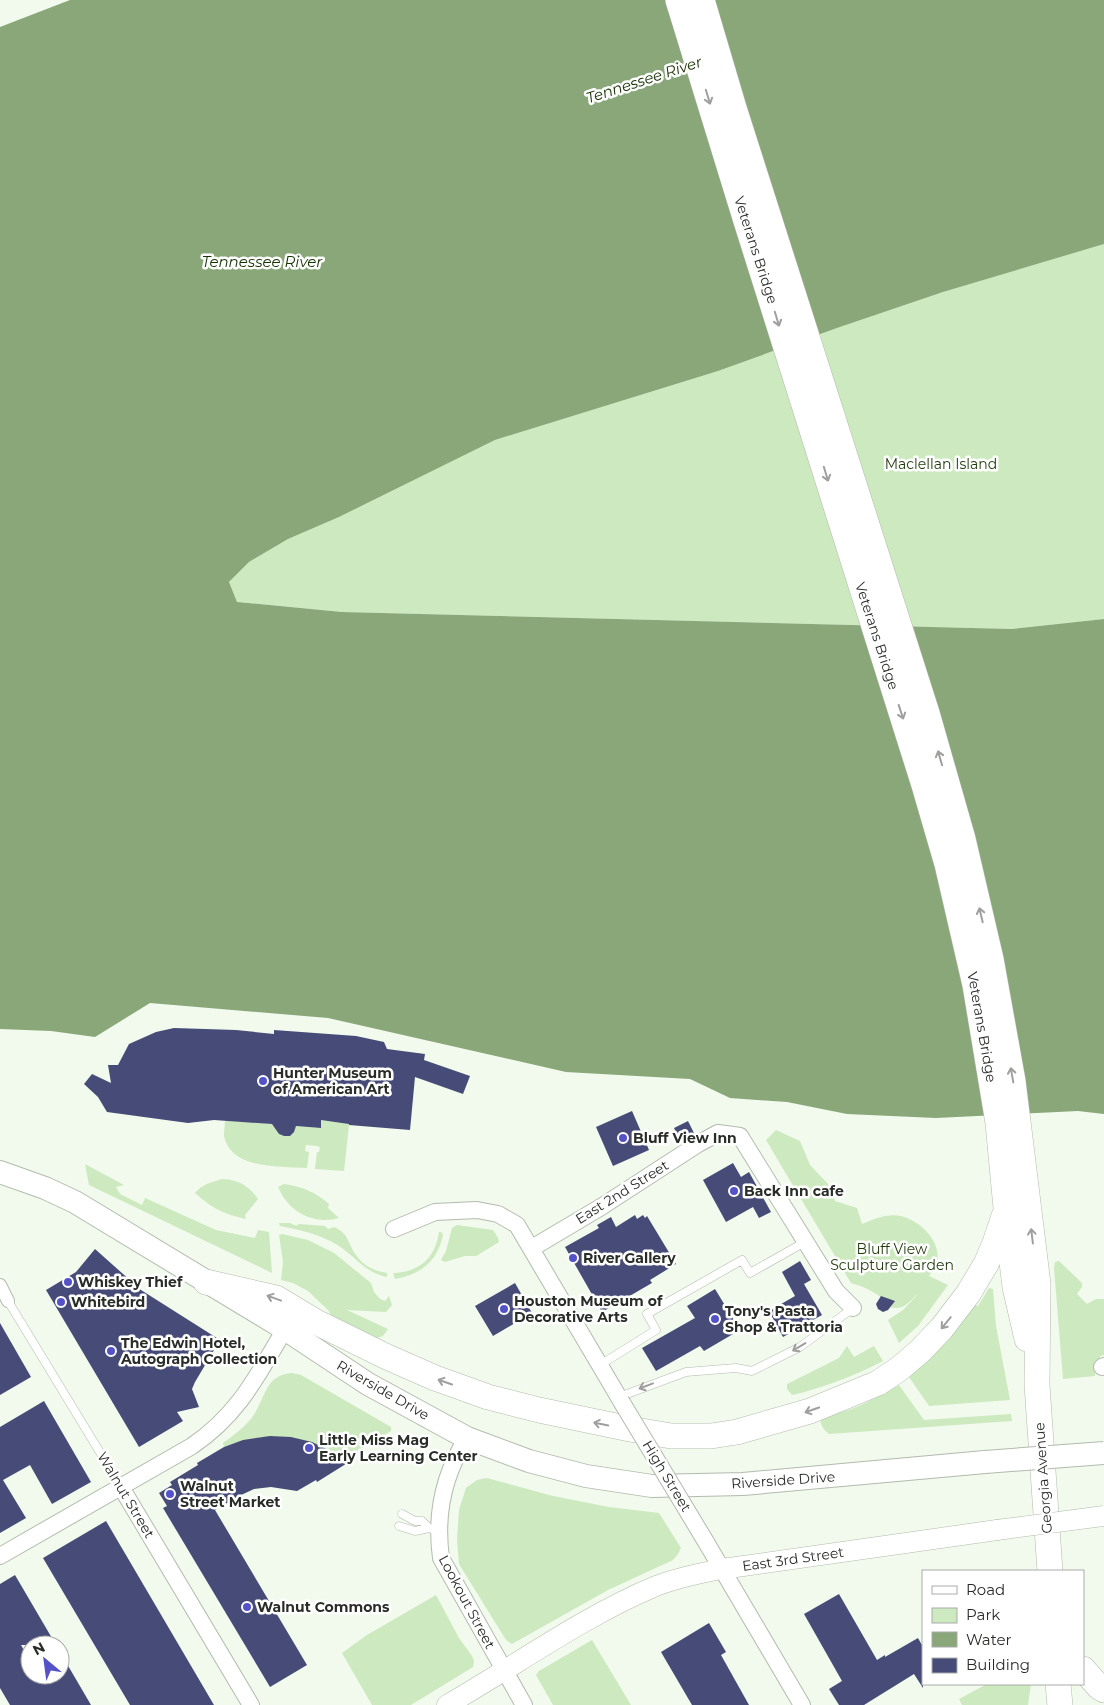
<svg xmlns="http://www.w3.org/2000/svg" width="1104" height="1705" font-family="Montserrat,sans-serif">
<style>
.green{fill:#cde9bf}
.water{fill:#89a779}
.building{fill:#474b78}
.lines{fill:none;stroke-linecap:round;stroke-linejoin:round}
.service-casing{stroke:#b2bbae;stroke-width:9}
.pedestrian-casing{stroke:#b2bbae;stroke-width:14}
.minor-casing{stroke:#b2bbae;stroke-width:18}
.tertiary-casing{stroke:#b2bbae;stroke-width:21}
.secondary-casing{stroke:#b2bbae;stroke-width:24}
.primary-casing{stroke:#b2bbae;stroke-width:26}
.service{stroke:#fff;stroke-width:8}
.pedestrian{stroke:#fff;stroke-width:12}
.minor{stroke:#fff;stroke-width:16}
.tertiary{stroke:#fff;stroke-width:20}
.secondary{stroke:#fff;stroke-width:22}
.primary{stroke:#fff;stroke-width:25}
.minor-bridge-casing{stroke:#b2bbae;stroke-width:18;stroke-linecap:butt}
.tertiary-bridge-casing{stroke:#b2bbae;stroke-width:21;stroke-linecap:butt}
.secondary-bridge-casing{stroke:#b2bbae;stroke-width:24;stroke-linecap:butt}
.minor-bridge{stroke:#fff;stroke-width:16}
.tertiary-bridge{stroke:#fff;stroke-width:20}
.secondary-bridge{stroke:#fff;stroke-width:22}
.oneway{stroke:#9fa09e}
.poi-dot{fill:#5452c9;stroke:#fff;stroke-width:2}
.labels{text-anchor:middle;stroke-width:5;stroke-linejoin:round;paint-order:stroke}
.street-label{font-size:14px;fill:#292d28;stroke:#fff}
.park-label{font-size:14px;fill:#1d3a08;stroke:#fff}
.poi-label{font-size:14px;font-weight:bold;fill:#292d28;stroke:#fff;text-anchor:start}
.water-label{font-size:15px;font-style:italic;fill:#153200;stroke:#fff}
</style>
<rect width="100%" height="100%" fill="#f1faec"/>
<path class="green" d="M1104 244V619L1012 629 342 612 237 602 229 582 249 562 288 539 339 517 495 440 718 371 837 328 943 292Z
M350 1097 349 1125 344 1171 315 1169 317 1152H319L320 1147 317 1146 306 1145 305 1151 309 1152 307 1168C281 1166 231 1170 224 1136 224 1131 225 1125 225 1120L275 1124 279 1134C288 1138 293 1135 296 1126L320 1128 321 1120 331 1121Z
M776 1130 800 1141 810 1165 828 1184 835 1201 857 1208 862 1224C874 1219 888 1213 901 1216 921 1221 944 1243 936 1266 935 1269 931 1273 929 1276L948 1285 918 1326 899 1343 888 1320 903 1310 919 1293C908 1302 905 1311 889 1307 882 1294 865 1287 851 1283L766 1140Z
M85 1164 124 1185 116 1187 120 1194 142 1205 145 1198 216 1230 255 1238 258 1230 269 1232 272 1273 89 1185Z
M223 1179C239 1180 249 1186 258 1199L245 1215 246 1219C223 1214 212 1208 195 1193 202 1184 212 1182 223 1179Z
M284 1184C301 1186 317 1193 329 1204L328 1208 339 1218C312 1225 289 1212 278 1187Z
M279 1223H290L296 1226 299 1224 325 1226 328 1229 334 1227C350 1234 347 1243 356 1255 363 1266 375 1271 387 1273V1277C364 1272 357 1258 339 1246 320 1234 301 1230 280 1226Z
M457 1225 493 1230 498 1238 499 1242 476 1256H465L445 1262 441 1260 446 1251 452 1228Z
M439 1232H441L443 1235C438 1261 420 1275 395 1279L393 1273C419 1272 435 1259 439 1232Z
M282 1234 308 1240 334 1253 371 1283 374 1292 380 1299 385 1301 389 1296 392 1305 386 1312 347 1310 388 1329 383 1336 371 1340 335 1323 328 1310 308 1291 293 1283 281 1280 283 1262 279 1235Z
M1059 1261 1082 1283V1287L1077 1294 1087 1304 1096 1299H1104V1355L1100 1356 1101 1364H1095V1376L1063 1379 1054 1268 1055 1262Z
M989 1288 993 1289 996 1326 1010 1400 929 1406 909 1377 974 1305 978 1306Z
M847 1346 854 1357 874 1346 883 1361C854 1376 823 1388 792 1395L787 1389V1384L839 1358Z
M292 1373 301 1375 391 1427V1431L344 1459C307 1434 266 1430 224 1447L223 1443C233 1436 242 1429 250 1420 266 1401 263 1375 292 1373Z
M899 1385 924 1420 1011 1414 1012 1421 829 1434C824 1430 818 1423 822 1417 826 1412 839 1413 845 1411 864 1406 881 1394 899 1385Z
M487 1478 553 1496 609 1507 659 1513 681 1548 678 1554 673 1560 608 1590 512 1644 506 1640 459 1564 457 1539 459 1510 466 1488 477 1480Z
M436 1595 459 1638 472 1656 474 1661 473 1667 411 1705H372L342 1653 367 1635Z
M592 1640 631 1705H553L536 1675 539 1671Z
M987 1684H1031L1028 1705H962L959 1699Z"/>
<path class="water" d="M70 0H1104V244L943 292 837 328 718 371 495 440 339 517 288 539 249 562 229 582 237 602 342 612 1012 629 1104 619V1114L1078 1111 936 1118 847 1114 787 1102 730 1098 690 1079 566 1072 328 1018 150 1003 95 1037 51 1031 0 1029V27Z"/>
<path class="building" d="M174 1028 236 1030 274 1034V1030L356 1036 384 1042 387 1049 425 1054 424 1060 470 1076 463 1094 415 1077 410 1130 349 1125V1124L321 1120V1128L296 1126 294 1132 290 1136H284L279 1134 272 1124 214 1120 188 1123 107 1112 98 1097 84 1084 92 1074 111 1083 108 1065H118L129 1044 156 1032Z
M632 1111 649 1150 613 1166 596 1127Z
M688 1121 694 1133 680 1140 674 1128Z
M733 1163 741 1177 749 1172 771 1212 759 1218 753 1207 726 1222 703 1180Z
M635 1215 637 1219 643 1215 645 1218 647 1216 676 1264 650 1280 652 1283 602 1312 565 1247 599 1228 597 1225 611 1217 616 1227Z
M95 1249 141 1290 220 1340 195 1382 192 1389 199 1407 177 1412 183 1421 139 1447 46 1290 76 1272Z
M800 1261 811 1280 804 1284 822 1315 783 1337 769 1311 795 1296 782 1272Z
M515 1283 532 1313 493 1336 475 1306Z
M715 1289 740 1330 704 1351 700 1346 656 1371 642 1348 695 1318 687 1306Z
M881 1296 895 1301 888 1310 883 1312 878 1309 876 1304Z
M0 1323 31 1377 0 1395Z
M44 1401 91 1482 52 1504 30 1465 3 1480 26 1518 0 1533V1427Z
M270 1436 291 1437 312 1442 335 1453 349 1462 317 1482 316 1480 297 1491 271 1487 254 1489 239 1496 215 1510 307 1665 270 1687 163 1508 167 1506 159 1493 172 1485 170 1482 198 1465 197 1463 224 1447 243 1440Z
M106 1521 214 1705H130L43 1558Z
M15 1575 56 1645H21L30 1661V1675H60V1652L91 1705H10L0 1688V1584Z
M839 1594 877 1660 885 1655V1657L918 1638 923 1647V1688L914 1674 864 1705H839L829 1689 842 1681 804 1614Z
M709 1623 726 1652 721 1655 749 1705H692L661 1652Z"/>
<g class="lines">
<g class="service-casing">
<path id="service" d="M8 1301 121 1487
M600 1365 656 1330 647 1314 742 1260 750 1273 805 1242
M619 1397 686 1372 736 1368 752 1371 800 1347 853 1308
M402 1514 415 1521H422L429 1528 438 1531
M399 1526 415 1531 429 1528"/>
</g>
<g class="pedestrian-casing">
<path id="pedestrian" d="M0 1285 8 1301"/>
</g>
<g class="minor-casing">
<path id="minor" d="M394 1229 435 1212 477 1210 498 1214 517 1225 621 1401
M532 1248 601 1207 698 1144 718 1133 740 1136 836 1291 853 1308
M1102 1367 1104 1366
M467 1438C443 1475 435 1514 441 1558L524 1705
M121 1487 251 1705
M706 1542 802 1705
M0 1556 192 1446C239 1414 257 1376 285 1329"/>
</g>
<g class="tertiary-casing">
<path id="tertiary" d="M447 1705C515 1666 584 1616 656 1586 677 1578 700 1573 722 1569L997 1530"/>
</g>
<g class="secondary-casing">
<path id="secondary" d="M0 1172 45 1188 75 1202 285 1329 368 1384 467 1438 529 1461 586 1476 652 1486 743 1484 985 1462"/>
</g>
<g class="primary-casing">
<path id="primary" d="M678 0 746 221 924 785 947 864 975 985 998 1123 1008 1229 1015 1287 1027 1339
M702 0 734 108 927 713 963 839 991 959 1013 1081 1038 1284 1037 1385 1050 1571
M206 1282 276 1298 316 1322 385 1356 435 1378 488 1397 539 1410 630 1429 671 1436H711L737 1432 810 1411 878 1383 899 1369 920 1351 942 1328 968 1294 986 1264 995 1243 1004 1216
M1083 1669 1099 1687 1104 1690
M1058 1684 1060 1705"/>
</g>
<use href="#service" class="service"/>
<use href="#pedestrian" class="pedestrian"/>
<use href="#minor" class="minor"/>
<use href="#tertiary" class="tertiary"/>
<use href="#secondary" class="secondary"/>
<use href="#primary" class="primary"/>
<g class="minor-bridge-casing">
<path id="minor-bridge" d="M621 1401 706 1542"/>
</g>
<g class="tertiary-bridge-casing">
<path id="tertiary-bridge" d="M997 1530 1104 1516"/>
</g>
<g class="secondary-bridge-casing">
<path id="secondary-bridge" d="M985 1462 1104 1453"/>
</g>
<use href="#minor-bridge" class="minor-bridge"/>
<use href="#tertiary-bridge" class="tertiary-bridge"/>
<use href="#secondary-bridge" class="secondary-bridge"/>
</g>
<defs><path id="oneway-shaft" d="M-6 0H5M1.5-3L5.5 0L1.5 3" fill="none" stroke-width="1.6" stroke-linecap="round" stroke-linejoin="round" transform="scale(1.25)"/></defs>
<g class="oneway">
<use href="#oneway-shaft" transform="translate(708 97) rotate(73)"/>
<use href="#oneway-shaft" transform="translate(777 319) rotate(73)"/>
<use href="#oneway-shaft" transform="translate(826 474) rotate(73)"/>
<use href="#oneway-shaft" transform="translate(901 712) rotate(72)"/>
<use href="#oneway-shaft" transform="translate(940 758) rotate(-106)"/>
<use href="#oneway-shaft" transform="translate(981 915) rotate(-103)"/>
<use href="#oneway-shaft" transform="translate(1012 1075) rotate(-100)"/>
<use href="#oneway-shaft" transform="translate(1032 1236) rotate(-97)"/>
<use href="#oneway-shaft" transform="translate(274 1298) rotate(-160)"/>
<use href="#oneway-shaft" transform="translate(946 1323) rotate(129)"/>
<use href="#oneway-shaft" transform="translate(799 1347) rotate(149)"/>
<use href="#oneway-shaft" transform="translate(445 1382) rotate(-161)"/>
<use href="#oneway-shaft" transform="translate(646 1386) rotate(159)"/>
<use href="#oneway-shaft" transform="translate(812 1410) rotate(161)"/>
<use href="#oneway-shaft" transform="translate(601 1424) rotate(-169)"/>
</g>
<g class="poi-dot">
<circle cx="263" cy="1081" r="5"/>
<circle cx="623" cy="1138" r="5"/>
<circle cx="734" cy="1191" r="5"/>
<circle cx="573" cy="1258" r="5"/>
<circle cx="68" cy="1282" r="5"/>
<circle cx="61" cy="1302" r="5"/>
<circle cx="504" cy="1309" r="5"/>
<circle cx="715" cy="1319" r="5"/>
<circle cx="111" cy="1351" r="5"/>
<circle cx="309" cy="1448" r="5"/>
<circle cx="170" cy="1494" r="5"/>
<circle cx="247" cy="1607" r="5"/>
</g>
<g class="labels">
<g class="street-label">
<text transform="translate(756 250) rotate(72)" y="5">Veterans Bridge</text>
<text transform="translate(877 636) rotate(72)" y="5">Veterans Bridge</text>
<text transform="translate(982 1027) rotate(80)" y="5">Veterans Bridge</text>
<text transform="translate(622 1192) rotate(-32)" y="5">East 2nd Street</text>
<text transform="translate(383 1390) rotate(30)" y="5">Riverside Drive</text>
<text transform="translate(667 1476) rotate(59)" y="5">High Street</text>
<text transform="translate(1043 1478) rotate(-94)" y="5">Georgia Avenue</text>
<text transform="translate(783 1480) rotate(-4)" y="5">Riverside Drive</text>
<text transform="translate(126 1495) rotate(59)" y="5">Walnut Street</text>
<text transform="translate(793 1559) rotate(-8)" y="5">East 3rd Street</text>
<text transform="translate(467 1602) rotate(62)" y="5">Lookout Street</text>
</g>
<g class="park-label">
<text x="941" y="469">Maclellan Island</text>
<text x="892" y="1254">Bluff View<tspan x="892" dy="16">Sculpture Garden</tspan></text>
</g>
<g class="poi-label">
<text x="273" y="1078">Hunter Museum<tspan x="273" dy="16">of American Art</tspan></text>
<text x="633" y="1143">Bluff View Inn</text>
<text x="744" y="1196">Back Inn cafe</text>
<text x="583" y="1263">River Gallery</text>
<text x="78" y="1287">Whiskey Thief</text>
<text x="514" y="1306">Houston Museum of<tspan x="514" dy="16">Decorative Arts</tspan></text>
<text x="71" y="1307">Whitebird</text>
<text x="725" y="1316">Tony's Pasta<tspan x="725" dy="16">Shop &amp; Trattoria</tspan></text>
<text x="121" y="1348">The Edwin Hotel,<tspan x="121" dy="16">Autograph Collection</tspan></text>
<text x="319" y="1445">Little Miss Mag<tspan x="319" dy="16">Early Learning Center</tspan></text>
<text x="180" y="1491">Walnut<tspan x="180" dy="16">Street Market</tspan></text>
<text x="257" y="1612">Walnut Commons</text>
</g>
<g class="water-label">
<text transform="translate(644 80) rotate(-18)" y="5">Tennessee River</text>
<text x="262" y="267">Tennessee River</text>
</g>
</g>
<rect x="922" y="1570" width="162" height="115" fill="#ffffff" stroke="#a9aba9"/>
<rect x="932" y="1586" width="25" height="8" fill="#ffffff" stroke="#a9aba9"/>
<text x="966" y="1595" font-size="15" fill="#292d28">Road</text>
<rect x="932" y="1608" width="25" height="15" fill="#cde9bf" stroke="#a9aba9"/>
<text x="966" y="1620" font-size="15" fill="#292d28">Park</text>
<rect x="932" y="1632" width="25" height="15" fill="#89a779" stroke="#a9aba9"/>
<text x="966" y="1645" font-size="15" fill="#292d28">Water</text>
<rect x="932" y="1658" width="25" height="15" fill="#474b78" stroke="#a9aba9"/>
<text x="966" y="1670" font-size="15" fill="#292d28">Building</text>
<g transform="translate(45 1660) rotate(331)"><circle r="24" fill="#ffffff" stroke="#a9aba9"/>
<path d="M0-4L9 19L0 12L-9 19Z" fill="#5452c9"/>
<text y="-8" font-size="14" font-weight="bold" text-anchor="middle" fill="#292d28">N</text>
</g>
</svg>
